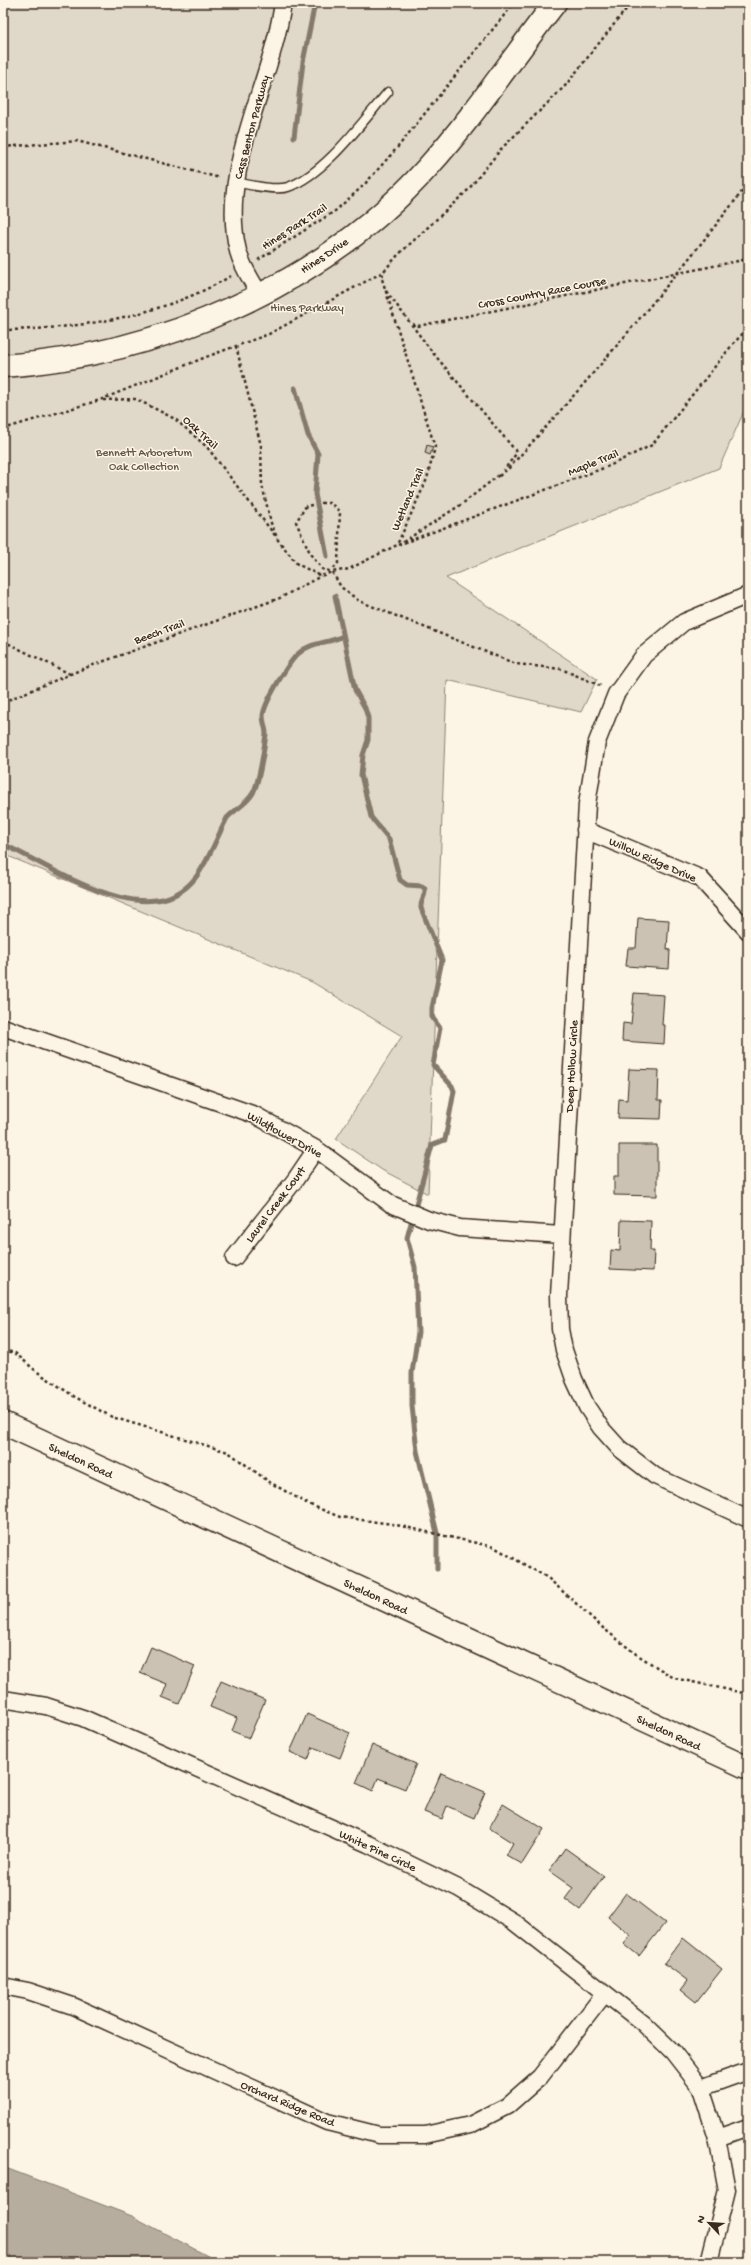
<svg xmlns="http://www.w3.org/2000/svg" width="751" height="2265" font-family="'Gochi Hand',sans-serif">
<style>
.green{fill:#e0d8c8;stroke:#8e8173}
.water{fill:#b7ad9e;stroke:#85796b}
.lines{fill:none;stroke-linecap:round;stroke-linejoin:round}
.stream{stroke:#85796b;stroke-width:5}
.building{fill:#ccc2b3;stroke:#3b2a1e}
.lane-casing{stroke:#3b2a1e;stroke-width:11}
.street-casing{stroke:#3b2a1e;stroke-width:19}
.secondary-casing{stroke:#3b2a1e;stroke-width:25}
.path{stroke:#3b2a1e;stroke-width:2.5;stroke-dasharray:3 3;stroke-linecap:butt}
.lane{stroke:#fcf5e5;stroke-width:8}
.street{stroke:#fcf5e5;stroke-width:16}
.secondary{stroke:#fcf5e5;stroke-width:22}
.labels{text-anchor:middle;stroke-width:3;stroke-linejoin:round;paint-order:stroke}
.street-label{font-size:12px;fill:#3b2a1e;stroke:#fcf5e5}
.park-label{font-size:12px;fill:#645648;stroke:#fcf5e5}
</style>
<rect width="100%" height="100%" fill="#fcf5e5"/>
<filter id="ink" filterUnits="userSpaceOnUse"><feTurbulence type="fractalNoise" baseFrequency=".025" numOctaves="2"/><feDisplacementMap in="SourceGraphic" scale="8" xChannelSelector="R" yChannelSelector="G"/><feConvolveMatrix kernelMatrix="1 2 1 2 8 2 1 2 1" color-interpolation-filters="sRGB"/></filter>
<g filter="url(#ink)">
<path class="green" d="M3 3H748V402L719 468 446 578 597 679 581 712 447 680 428 1194 382 1170 336 1139 402 1036 312 982 3 854Z"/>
<path class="water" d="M3 2167 132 2216 219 2262H3Z"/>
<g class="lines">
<path class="stream" d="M294 137 303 62 315 3
M295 388 308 435 318 454 315 494 327 556
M335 596 355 690 365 708 368 718V740L363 755 361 775 371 817 389 839 400 880 407 885 422 886 425 889C426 897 420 901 421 908L442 960 432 1008V1017L440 1028 433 1065 452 1086 454 1091 445 1140 432 1145 407 1238 415 1267 418 1332 412 1373V1406L417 1451 437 1533V1569
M3 844C52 867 151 937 196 877 209 860 217 837 227 818 235 809 247 804 253 793 260 780 264 749 266 734 266 728 263 722 263 716 264 703 289 661 299 653 313 641 328 644 343 636"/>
</g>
<path class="building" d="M427 445 433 447 430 455 425 453Z
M638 918 669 920 667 949 670 950 669 969 626 966 628 948H636Z
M634 993 664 995 662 1025H665L664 1044 622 1041 623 1023 631 1024Z
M629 1069 659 1070 658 1100H662L661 1119 618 1118 619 1099 627 1100Z
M619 1145H657V1196L614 1195V1176H619Z
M621 1220 651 1221 650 1251H654L653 1271 610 1269 611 1250 620 1251Z
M151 1647 195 1666 179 1704 162 1697 167 1684 140 1673Z
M221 1681 265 1700 249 1738 232 1731 237 1718 210 1707Z
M307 1714 350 1733 340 1758 313 1747 308 1760 290 1752Z
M372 1745 416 1764 405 1789 378 1778 373 1791 356 1783Z
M441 1773 485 1792 474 1818 447 1806 442 1819 424 1812Z
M503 1804 544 1829 522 1864 506 1855 513 1843 489 1828Z
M565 1848 604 1876 580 1910 565 1899 573 1888 549 1871Z
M626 1893 665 1923 639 1956 624 1944 631 1936 608 1917Z
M683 1938 722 1969 696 2002 681 1990 688 1981 664 1963Z"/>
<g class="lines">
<g class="lane-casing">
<path id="lane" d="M236 182C249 185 276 191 288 187 325 174 362 122 388 92"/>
</g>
<g class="street-casing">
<path id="street" d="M260 295C252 281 242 267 238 251 218 169 272 84 283 3
M748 595 684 622 644 655 616 694 597 742 587 804 559 1296 560 1329 564 1350 574 1379 587 1407 601 1428 619 1448 655 1476 748 1519
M585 830 700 878 748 931
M3 1027 255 1115 316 1149 391 1204 429 1220 460 1228 561 1235
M234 1258 295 1180 316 1149
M3 1699 46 1706 83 1718 368 1844 458 1888 514 1922 643 2023 673 2052 701 2088 717 2138 727 2190 709 2262
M3 1986 28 1991 73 2006 327 2122 379 2135H425L470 2125 507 2106 540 2077 605 1993
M701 2088 748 2071
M717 2138 748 2127"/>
</g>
<g class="secondary-casing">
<path id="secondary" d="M3 366C160 355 322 286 428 167 474 116 512 58 555 3
M3 1423 748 1768"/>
</g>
<path class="path" d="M3 147 77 141 220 178
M258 260 335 211 364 185 397 148 514 3
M386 291 433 353 515 450 516 454 504 470
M412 324 418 326 748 259
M3 330C81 329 163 316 231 276
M236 346 261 446 262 485 271 523 278 540 297 564 321 576 332 572 349 569 397 545 427 479 435 447 382 279 383 272
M103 400 136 399 175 419 207 447 277 538
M3 429 100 400 206 357 269 334 383 272 398 255 468 190 501 149 565 86 631 3
M499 476 508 469C592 377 672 282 748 184
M321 503H330L340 511 338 563 332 571
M312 505 306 506 296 522 311 555 322 569 332 572 341 587 359 601 516 664 561 669 601 686
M403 542 462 504 499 475
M398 545 609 466 652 445 733 344 748 328
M3 641 70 674
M3 702 85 668 280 598 321 576
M3 1350 15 1353 36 1371 75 1397 112 1417 228 1452 271 1483 308 1504 340 1517 392 1524 494 1547 548 1578 603 1628 636 1654 674 1678 748 1694"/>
<use href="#lane" class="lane"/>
<use href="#street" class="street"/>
<use href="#secondary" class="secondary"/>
</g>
</g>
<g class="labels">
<g class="street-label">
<text transform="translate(251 127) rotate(-75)" y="4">Cass Benton Parkway</text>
<text transform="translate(294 226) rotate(-33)" y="4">Hines Park Trail</text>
<text transform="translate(324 255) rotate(-34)" y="4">Hines Drive</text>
<text transform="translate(542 292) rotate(-11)" y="4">Cross Country Race Course</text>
<text transform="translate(201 432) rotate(43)" y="4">Oak Trail</text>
<text transform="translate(593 462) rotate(-22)" y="4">Maple Trail</text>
<text transform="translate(407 499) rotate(-67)" y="4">Wetland Trail</text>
<text transform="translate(159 631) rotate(-20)" y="4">Beech Trail</text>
<text transform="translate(653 859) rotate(24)" y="4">Willow Ridge Drive</text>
<text transform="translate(571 1066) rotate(-87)" y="4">Deep Hollow Circle</text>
<text transform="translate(285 1134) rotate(29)" y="4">Wildflower Drive</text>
<text transform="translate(275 1204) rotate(-53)" y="4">Laurel Creek Court</text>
<text transform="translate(81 1460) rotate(25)" y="4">Sheldon Road</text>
<text transform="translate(376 1596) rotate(25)" y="4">Sheldon Road</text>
<text transform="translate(669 1732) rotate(25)" y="4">Sheldon Road</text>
<text transform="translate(378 1850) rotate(25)" y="4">White Pine Circle</text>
<text transform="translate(288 2103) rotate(23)" y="4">Orchard Ridge Road</text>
</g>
<g class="park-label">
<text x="307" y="311">Hines Parkway</text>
<text x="144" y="456">Bennett Arboretum<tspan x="144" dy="14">Oak Collection</tspan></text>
</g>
</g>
<rect width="751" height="2265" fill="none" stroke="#fcf5e5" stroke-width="16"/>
<rect x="8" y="8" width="735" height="2249" fill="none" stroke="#3b2a1e" stroke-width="1.5" filter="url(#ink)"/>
<g transform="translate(709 2223) rotate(295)" stroke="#fcf5e5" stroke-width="3" paint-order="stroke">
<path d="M0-3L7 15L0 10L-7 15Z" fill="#3b2a1e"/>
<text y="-6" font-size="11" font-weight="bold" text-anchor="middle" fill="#3b2a1e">N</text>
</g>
</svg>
